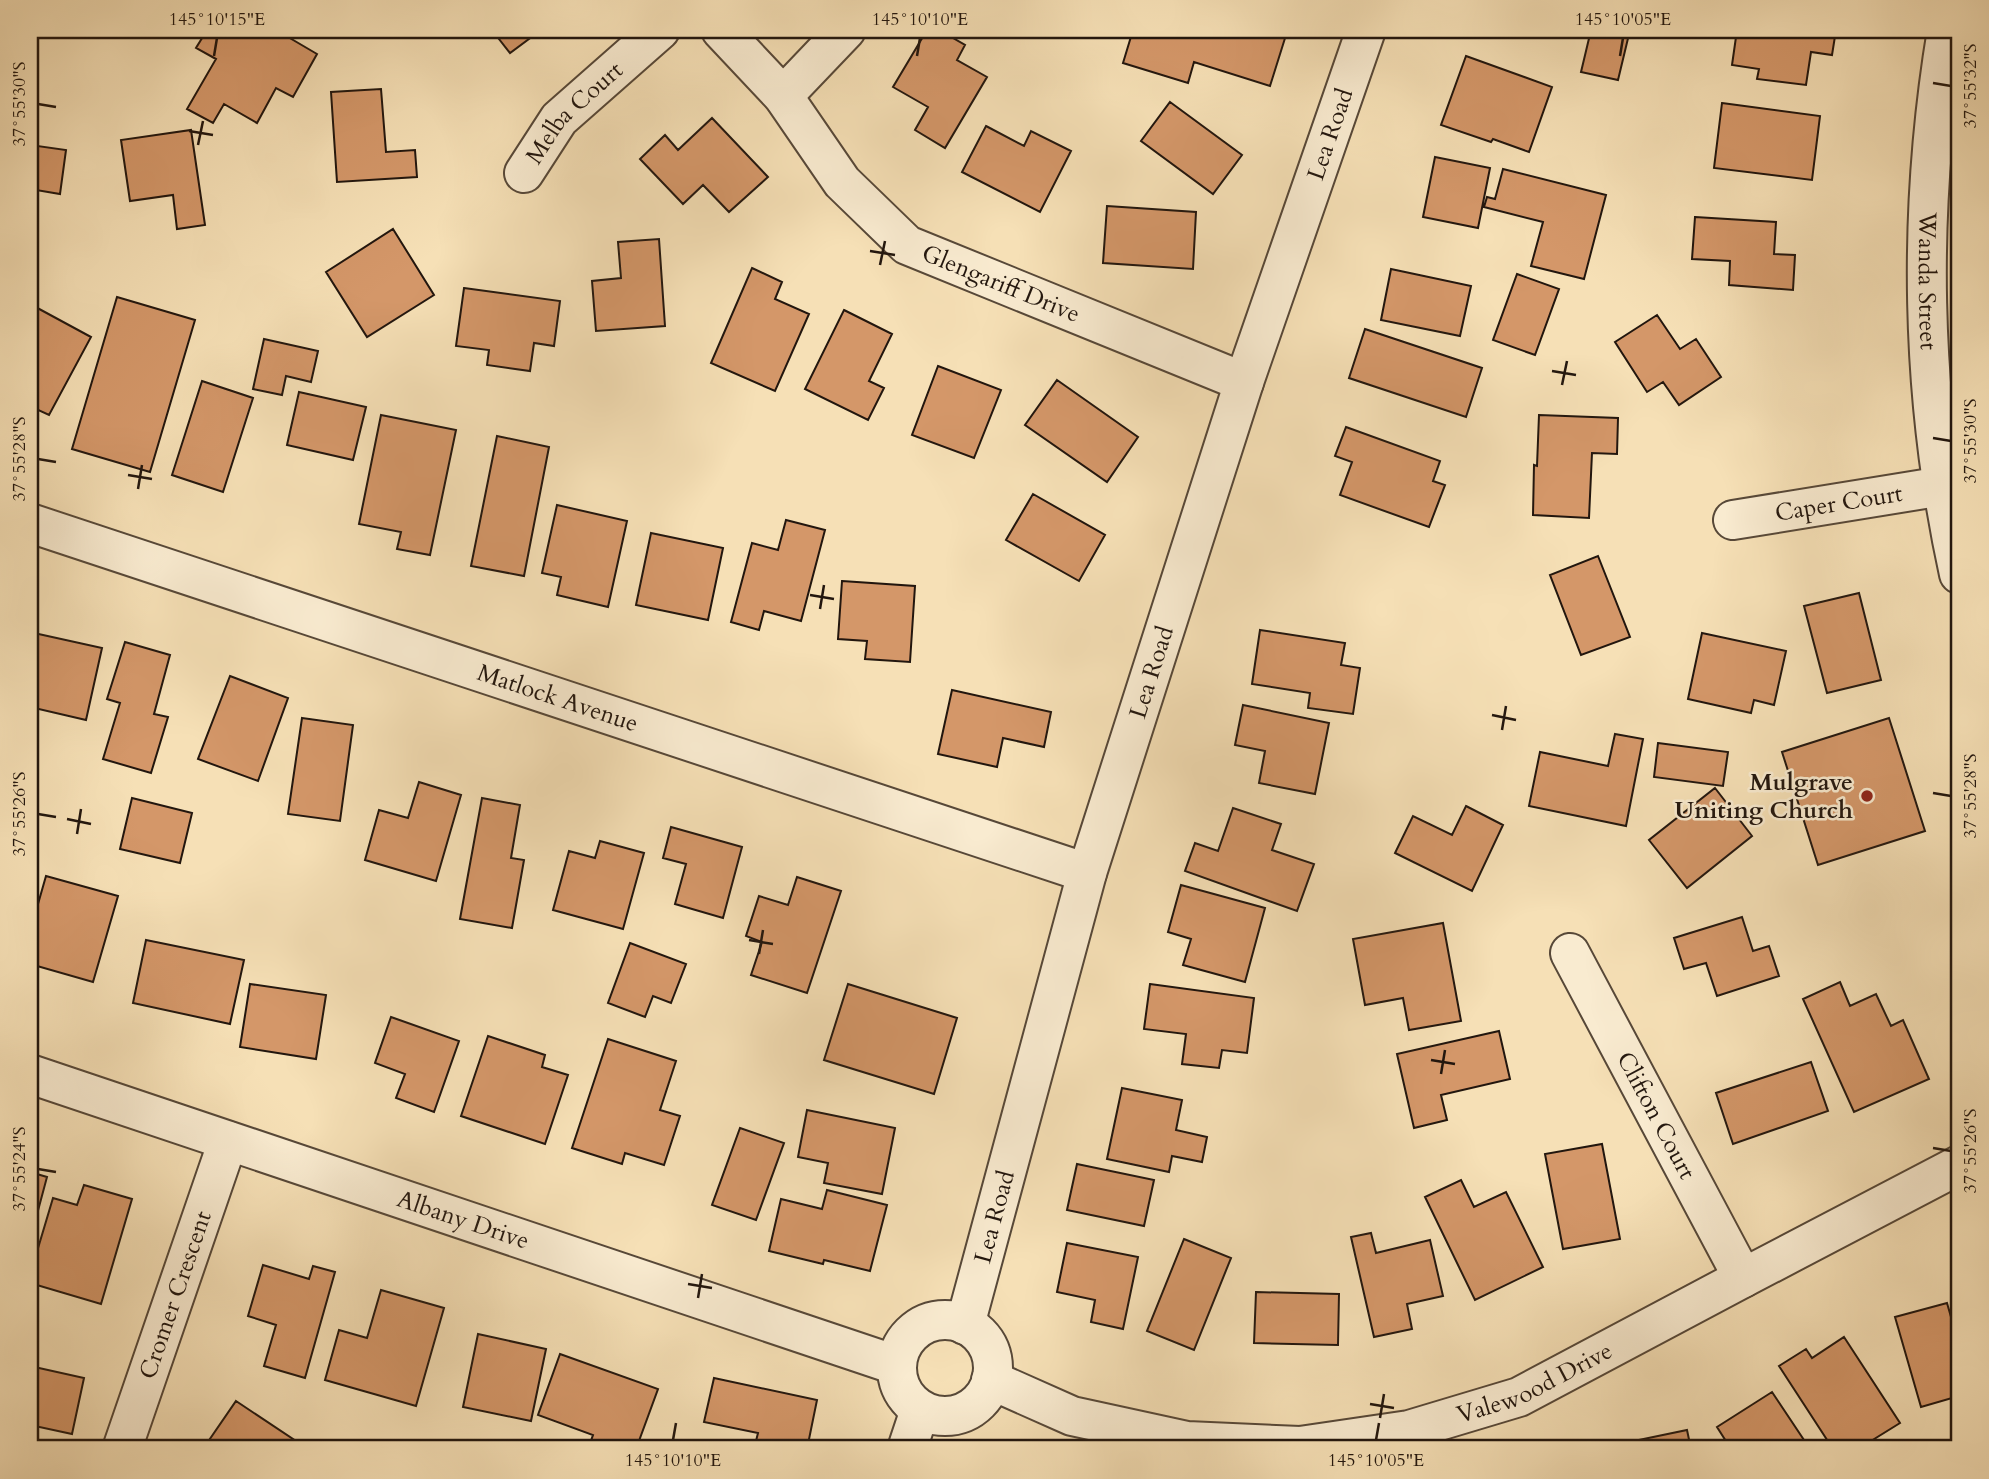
<svg xmlns="http://www.w3.org/2000/svg" width="1989" height="1479" font-family="Cardo,serif">
<style>
.building{fill:#d49769;stroke:#22160e;stroke-width:2}
.lines{fill:none;stroke-linecap:round;stroke-linejoin:round}
.minor-casing{stroke:#574838;stroke-width:42}
.minor{stroke:#f9ebd0;stroke-width:38}
.ticks{fill:none;stroke:#22160e;stroke-width:2.5}
.poi-dot{fill:#8f2418;stroke:#f9ebd0;stroke-width:2.5}
.labels{text-anchor:middle;stroke-width:5;stroke-linejoin:round;paint-order:stroke}
.street-label{font-size:24px;fill:#22160e;stroke:#f9ebd0}
.poi-label{font-size:24px;font-weight:bold;fill:#22160e;stroke:#f9ebd0;text-anchor:end}
.neatline{fill:none;stroke:#22160e;stroke-width:2.5}
.ticks-label{font-size:18px;text-anchor:middle;fill:#22160e}
</style>
<rect width="100%" height="100%" fill="#f6e0b6"/>
<filter id="stains"><feTurbulence type="fractalNoise" baseFrequency=".00286" numOctaves="4"/><feColorMatrix values="0 0 0 0 .2 0 0 0 0 .09 0 0 0 0 .02 0 0 0 .5 -.17"/></filter>
<radialGradient id="worn" r=".72"><stop offset=".6" stop-color="#630" stop-opacity="0"/><stop offset="1" stop-color="#630" stop-opacity=".3"/></radialGradient>
<path class="building" d="M207 30H276L317 54 293 97 276 88 257 123 224 104 213 123 187 109 216 59 196 48Z
M492 30H541L510 53Z
M927 30H939L965 45 957 60 987 77 945 148 915 130 928 107 893 87Z
M1133 30H1267L1286 35 1270 86 1194 62 1188 83 1123 63Z
M1591 30H1630L1618 80 1581 72Z
M1737 30H1836L1832 55 1811 52 1806 85 1757 79 1759 69 1732 65Z
M1466 56 1552 87 1529 152 1493 139 1491 142 1441 125Z
M381 89 386 152 415 150 417 177 337 182 331 92Z
M1170 102 1242 155 1213 194 1141 141Z
M1722 103 1820 116 1812 180 1714 168Z
M712 118 768 177 729 212 703 185 683 204 640 159 665 135 678 150Z
M30 123H33L30 145 66 150 60 194 30 189Z
M986 126 1024 146 1031 131 1071 151 1040 212 962 172Z
M191 130 205 225 177 229 173 195 130 201 121 140Z
M1435 157 1490 168 1478 228 1423 217Z
M1503 169 1606 195 1584 279 1531 266 1543 222 1484 207 1487 197 1495 199Z
M1107 206 1196 212 1193 269 1103 263Z
M1695 217 1776 222 1774 254 1795 255 1793 290 1729 285 1730 261 1692 259Z
M393 229 434 295 367 337 326 272Z
M659 239 665 326 596 331 592 281 621 278 618 242Z
M752 268 782 282 775 299 809 314 775 391 711 363Z
M1391 269 1471 286 1460 336 1381 320Z
M1517 274 1559 289 1535 355 1493 340Z
M464 288 560 301 554 346 534 343 530 371 487 365 489 350 456 346Z
M117 297 195 320 150 472 72 449Z
M30 304 91 337 49 415 32 407 30 412Z
M844 310 892 334 869 381 884 388 868 420 805 389Z
M1657 315 1680 349 1696 339 1721 377 1679 405 1663 382 1647 392 1615 342Z
M1365 329 1482 368 1466 417 1349 378Z
M264 339 318 351 311 382 286 376 282 395 253 389Z
M938 366 1001 390 974 458 912 435Z
M1057 380 1138 437 1107 482 1025 425Z
M202 381 253 398 223 492 172 475Z
M299 392 366 407 353 460 287 445Z
M381 415 456 430 430 555 397 549 401 532 359 524Z
M1539 415 1618 418 1617 454 1592 453 1589 518 1533 515 1534 465 1537 466Z
M1346 427 1440 461 1433 481 1445 485 1429 527 1340 495 1352 462 1335 456Z
M497 436 549 447 524 576 471 566Z
M1033 494 1105 535 1079 581 1006 540Z
M557 505 627 521 608 607 557 595 561 577 542 573Z
M786 520 825 530 801 621 764 611 759 630 731 622 752 543 778 550Z
M651 533 723 548 708 620 636 605Z
M1598 556 1630 637 1581 655 1550 575Z
M842 581 915 586 910 662 865 659 867 641 838 639Z
M1859 593 1881 680 1827 693 1804 606Z
M1260 630 1345 643 1341 665 1360 668 1353 714 1308 708 1310 693 1252 684Z
M34 633 102 648 86 720 30 707V653Z
M1702 633 1786 651 1774 705 1754 700 1751 713 1688 699Z
M125 642 170 655 154 714 168 717 151 773 103 759 120 703 107 699Z
M230 676 288 698 258 781 198 759Z
M952 690 1051 712 1044 747 1003 738 997 767 938 754Z
M1243 705 1329 723 1315 794 1259 783 1265 751 1235 745Z
M302 718 353 725 340 821 288 814Z
M1889 718 1925 831 1818 865 1782 752Z
M1615 734 1643 739 1626 826 1529 806 1540 752 1608 766Z
M1658 743 1728 752 1723 786 1654 777Z
M419 782 461 795 436 881 365 860 379 810 408 818Z
M1715 788 1752 836 1687 888 1649 840Z
M132 798 192 813 180 863 120 849Z
M482 798 520 805 511 858 524 860 512 928 460 919Z
M1466 806 1503 825 1472 891 1395 853 1413 816 1452 835Z
M1233 808 1281 824 1272 850 1314 864 1297 911 1185 871 1195 843 1218 851Z
M671 827 742 847 723 918 675 904 686 864 663 858Z
M600 841 644 853 623 929 553 910 569 851 595 858Z
M46 876 118 896 93 982 30 964V932Z
M797 877 841 891 807 993 751 975 762 942 746 936 759 896 788 905Z
M1181 885 1265 908 1245 982 1183 965 1191 939 1168 932Z
M1742 917 1753 951 1769 946 1779 976 1717 996 1706 963 1684 969 1674 938Z
M1443 923 1461 1021 1409 1030 1403 998 1365 1005 1353 939Z
M146 940 244 960 230 1024 133 1003Z
M630 943 686 964 671 1003 653 996 645 1017 608 1003Z
M1840 982 1850 1006 1876 994 1891 1026 1903 1020 1929 1079 1854 1112 1803 999Z
M250 984 326 995 316 1059 240 1047Z
M848 984 957 1018 934 1094 824 1060Z
M1150 984 1254 998 1247 1053 1222 1050 1219 1068 1182 1064 1186 1034 1144 1029Z
M391 1017 459 1041 434 1112 396 1098 405 1074 375 1063Z
M1499 1031 1510 1079 1441 1095 1447 1120 1414 1128 1397 1054Z
M488 1036 545 1055 542 1067 568 1075 545 1144 461 1116Z
M608 1039 676 1061 660 1110 680 1116 664 1165 625 1153 622 1164 572 1148Z
M1811 1062 1828 1111 1733 1144 1716 1093Z
M1122 1088 1182 1100 1176 1130 1207 1137 1202 1162 1172 1156 1169 1172 1107 1159Z
M807 1110 895 1128 882 1194 824 1183 828 1163 798 1157Z
M740 1128 784 1143 756 1220 712 1205Z
M1602 1144 1620 1239 1563 1249 1545 1154Z
M1077 1164 1154 1180 1144 1226 1067 1210Z
M30 1172 47 1177 32 1233 30 1232Z
M1461 1180 1474 1207 1506 1192 1543 1267 1475 1300 1425 1197Z
M84 1185 132 1199 101 1304 30 1283V1275L53 1198 77 1205Z
M827 1190 887 1205 870 1271 824 1260 823 1264 769 1251 781 1199 822 1209Z
M1371 1233 1376 1253 1430 1240 1443 1296 1407 1304 1412 1329 1374 1337 1351 1237Z
M1184 1239 1231 1258 1194 1350 1147 1331Z
M1067 1243 1138 1257 1123 1329 1091 1322 1095 1300 1057 1292Z
M263 1265 309 1279 313 1266 335 1272 305 1378 264 1366 276 1325 248 1316Z
M381 1290 444 1308 416 1406 325 1380 339 1330 367 1338Z
M1256 1292 1339 1294 1338 1345 1254 1343Z
M1947 1303 1959 1345V1396L1921 1407 1895 1317Z
M478 1334 546 1349 531 1421 463 1407Z
M1844 1337 1900 1423 1858 1449H1833L1779 1366 1806 1349 1812 1358Z
M560 1354 658 1389 636 1449H588L593 1435 538 1415Z
M30 1366 84 1378 72 1434 30 1425Z
M714 1378 817 1400 807 1449H754L758 1433 704 1422Z
M1772 1392 1810 1449H1731L1717 1427Z
M236 1401 308 1449H203Z
M1687 1430 1691 1449H1631L1629 1442Z"/>
<g class="lines">
<g class="minor-casing">
<g id="minor">
<path id="s1" d="M721 30 783 96 842 182 907 245 1244 382"/>
<path id="s2" d="M1947 30C1917 210 1920 396 1959 574"/>
<path d="M783 96 846 30"/>
<path id="s3" d="M524 173 559 119 660 30"/>
<path id="s4" d="M1733 520 1943 486"/>
<path id="s5" d="M30 523 1087 873"/>
<path id="s6" d="M1570 953 1743 1278"/>
<path id="s7" d="M30 1074 896 1365"/>
<circle cx="945" cy="1368" r="48"/>
<path id="s8" d="M965 1325 1087 873 1244 382 1366 30"/>
<path id="s9" d="M991 1380 1072 1416 1187 1441 1300 1446 1409 1430 1519 1397 1743 1278 1959 1165"/>
<path id="s10" d="M122 1449 228 1141"/>
<path d="M907 1449 920 1410"/>
</g>
</g>
<use href="#minor" class="minor"/>
</g>
<path class="ticks" d="M214 56 217 38M917 56 920 38M1620 56 1623 38M1933 83 1951 86M38 104 56 107M189 131 213 135M198 145 203 121M870 251 895 255M880 265 885 241M1552 371 1576 375M1562 385 1567 361M1933 438 1951 441M38 459 56 462M128 475 152 479M138 489 142 465M810 595 834 599M820 609 824 585M1492 715 1516 720M1502 730 1506 706M1933 793 1951 796M38 814 56 817M67 819 91 824M77 834 81 809M749 940 773 944M759 954 763 930M1431 1060 1455 1064M1441 1074 1445 1050M1933 1148 1951 1151M38 1169 56 1172M688 1284 712 1288M698 1298 702 1274M1370 1404 1394 1408M1380 1418 1384 1394M673 1440 676 1423M1376 1440 1379 1423"/>
<circle class="poi-dot" cx="1867" cy="796" r="7"/>
<g class="labels">
<g class="street-label">
<text dy="8" stroke="none"><textPath href="#s3" startOffset="79">Melba Court</textPath></text>
<text dy="8" stroke="none"><textPath href="#s8" startOffset="1246">Lea Road</textPath></text>
<text dy="8" stroke="none"><textPath href="#s2" startOffset="252">Wanda Street</textPath></text>
<text dy="8" stroke="none"><textPath href="#s1" startOffset="387">Glengariff Drive</textPath></text>
<text dy="8" stroke="none"><textPath href="#s4" startOffset="107">Caper Court</textPath></text>
<text dy="8" stroke="none"><textPath href="#s8" startOffset="679">Lea Road</textPath></text>
<text dy="8" stroke="none"><textPath href="#s5" startOffset="556">Matlock Avenue</textPath></text>
<text dy="8" stroke="none"><textPath href="#s6" startOffset="184">Clifton Court</textPath></text>
<text dy="8" stroke="none"><textPath href="#s8" startOffset="112">Lea Road</textPath></text>
<text dy="8" stroke="none"><textPath href="#s7" startOffset="457">Albany Drive</textPath></text>
<text dy="8" stroke="none"><textPath href="#s10" startOffset="163">Cromer Crescent</textPath></text>
<text dy="8" stroke="none"><textPath href="#s9" startOffset="564">Valewood Drive</textPath></text>
</g>
<g class="poi-label">
<text x="1853" y="790">Mulgrave<tspan x="1853" dy="28">Uniting Church</tspan></text>
</g>
</g>
<rect width="1989" height="1479" fill="none" stroke="#f6e0b6" stroke-width="77"/>
<rect x="38" y="38" width="1913" height="1402" class="neatline"/>
<g class="ticks-label">
<text x="217" y="25">145°10'15"E</text>
<text x="920" y="25">145°10'10"E</text>
<text x="1623" y="25">145°10'05"E</text>
<text transform="translate(1970 86) rotate(-90)" y="6">37°55'32"S</text>
<text transform="translate(19 104) rotate(-90)" y="6">37°55'30"S</text>
<text transform="translate(1970 441) rotate(-90)" y="6">37°55'30"S</text>
<text transform="translate(19 459) rotate(-90)" y="6">37°55'28"S</text>
<text transform="translate(1970 796) rotate(-90)" y="6">37°55'28"S</text>
<text transform="translate(19 814) rotate(-90)" y="6">37°55'26"S</text>
<text transform="translate(1970 1151) rotate(-90)" y="6">37°55'26"S</text>
<text transform="translate(19 1169) rotate(-90)" y="6">37°55'24"S</text>
<text x="673" y="1466">145°10'10"E</text>
<text x="1376" y="1466">145°10'05"E</text>
</g>
<rect width="100%" height="100%" filter="url(#stains)"/>
<rect width="100%" height="100%" fill="url(#worn)"/>
</svg>
